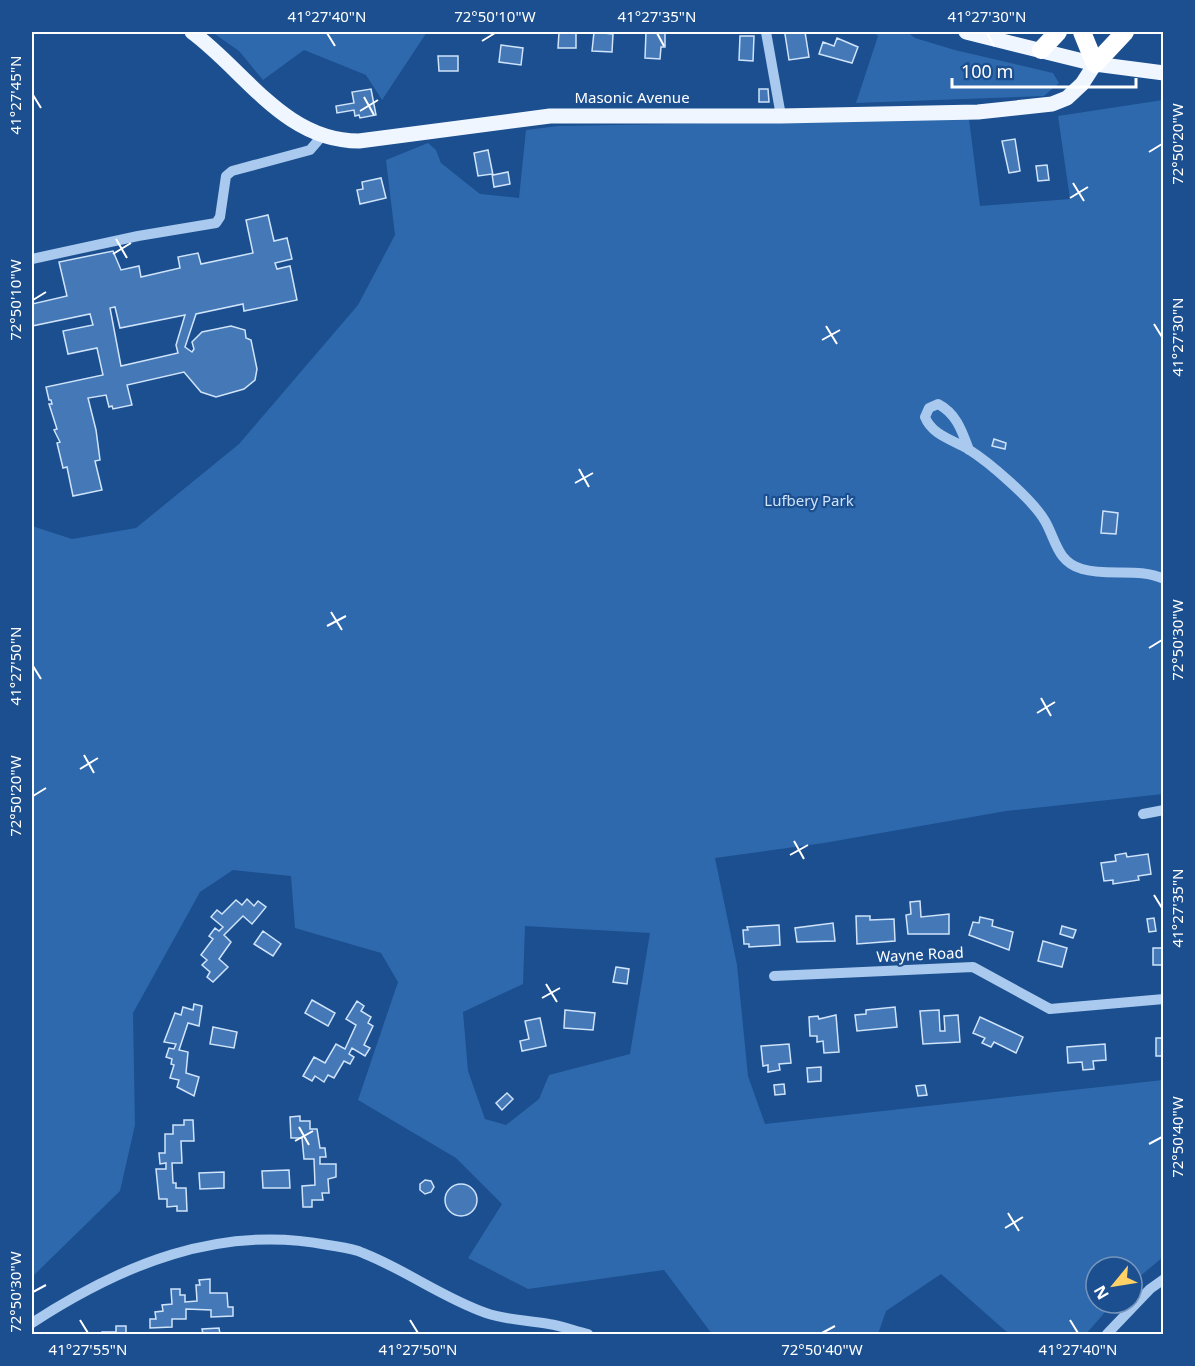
<svg xmlns="http://www.w3.org/2000/svg" width="1195" height="1366" font-family="'Noto Sans',sans-serif">
<style>
.green{fill:#2e69ad;fill-rule:evenodd}
.building{fill:#4478b7;stroke:#cfe3fa;stroke-width:1.5;fill-rule:evenodd}
.lines{fill:none;stroke-linecap:round;stroke-linejoin:round}
.minor{stroke:#a9c9ee;stroke-width:10}
.major{stroke:#f0f6ff;stroke-width:15}
.highway{stroke:#fff;stroke-width:18}
.ticks{fill:none;stroke:#fff;stroke-width:2}
.labels{text-anchor:middle;stroke-width:4.5;stroke-linejoin:round;paint-order:stroke}
.street-label{font-size:15px;fill:#fff;stroke:#1b4f8f}
.park-label{font-size:15px;fill:#cfe3fa;stroke:#1b4f8f}
.neatline{fill:none;stroke:#fff;stroke-width:2}
.ticks-label{font-size:15px;text-anchor:middle;fill:#fff}
</style>
<rect width="100%" height="100%" fill="#1b4f8f"/>
<path class="green" d="M212 32H427L382 100 366 75 304 50 263 80 239 51Z
M874 32H907L915 38 955 50 1053 73 1059 83 1044 96 856 103 878 36Z
M1163 100V794L1006 811 824 843 715 858 737 965 748 1076 765 1124 1163 1080V1257L1132 1283V1267H1096V1303H1113L1086 1334H1009L941 1274 886 1311 878 1334H712L664 1270 528 1289 468 1258 502 1204 456 1158 358 1100 398 982 381 953 295 928 291 876 233 870 200 892 133 1013 135 1125 120 1191 32 1277V526L72 539 136 528 239 444 358 305 395 235 386 160 428 143 436 150 441 163 480 194 519 198 526 130 558 126 969 119 980 206 1070 199 1058 116ZM525 926 650 933 630 1054 549 1075 539 1099 506 1125 485 1119 468 1071 463 1012 523 984Z"/>
<path class="building" d="M559 32 576 33V48H558Z
M594 32 613 34 612 52 592 51Z
M646 32 665 33V47H661L660 59 645 58Z
M788 32H805L809 57 789 60 785 34Z
M740 36H754L753 61 739 60Z
M837 38 858 47 852 63 819 54 823 42 834 46Z
M501 45 523 48 521 65 499 62Z
M438 56H458V71H439Z
M371 89 376 115 360 118 359 115 355 116 354 110 337 113 336 106 354 103 352 92Z
M759 89H768L769 102H759Z
M1015 139 1020 171 1009 173 1002 141Z
M488 150 493 175 508 172 510 184 494 187 492 174 478 176 474 153Z
M1047 165 1049 180 1038 181 1036 166Z
M381 178 386 198 360 204 357 190 363 189 362 182Z
M268 215 274 241 287 238 292 259 275 263 277 269 290 266 297 300 244 311 243 304 196 314 185 347 192 352 194 349 192 342 202 332 231 326 245 330 246 338 251 340 257 369 255 380 244 389 216 397 201 392 184 372 127 385 132 405 113 409 112 406 109 407 106 395 88 398 96 430 100 460 95 461 102 490 73 496 67 467 63 468 57 443 60 442 54 430 57 429 49 404H52L51 400H49L46 387 103 375 97 348 68 354 63 331 93 325 90 314 32 326V304L67 296 59 262 113 251 121 270 139 266 141 277 180 268 178 257 198 253 201 264 253 253 246 220ZM115 307 120 328 185 315 176 345 178 353 121 366 110 308Z
M994 439 1006 443 1005 449 992 446Z
M1103 511 1118 513 1116 534 1101 533Z
M1126 853 1127 857 1148 854 1151 874 1138 876 1139 880 1113 884V880L1104 881 1101 863 1116 861 1115 855Z
M247 899 254 906 258 901 266 907 252 924 243 916 224 935 231 942 219 959 228 967 213 982 207 977 210 972 202 965 207 960 201 955 213 939 209 936 215 928 219 931 223 927 211 917 217 910 222 914 236 900 242 905Z
M920 901 921 917 949 914V934H908L906 915 911 914 910 902Z
M856 916H870V920L894 919 895 941 857 944Z
M980 917 993 920 992 926 1013 932 1009 950 969 935 973 922 979 923Z
M1154 918 1156 931 1149 932 1147 919Z
M833 923 835 941 797 942 795 928Z
M779 925 780 945 749 947V944H744L743 930H748L747 927Z
M1062 926 1076 930 1073 938 1060 934Z
M263 931 281 944 273 956 254 944Z
M1043 941 1067 948 1062 967 1038 961Z
M1153 948H1164V965H1153Z
M616 967 629 969 627 984 613 982Z
M312 1000 335 1013 328 1026 305 1013Z
M357 1001 364 1006 361 1011 371 1017 368 1023 373 1026 364 1045 370 1048 365 1056 352 1048 349 1054 354 1057 350 1064 344 1061 334 1078 328 1075 324 1082 315 1076 312 1081 303 1076 314 1057 325 1063 336 1044 345 1049 356 1025 346 1019Z
M194 1004 202 1006 199 1026 188 1023 179 1050 188 1052 186 1073 199 1077 194 1096 177 1087 179 1080 170 1078 174 1065 171 1064 172 1059 166 1057 169 1048 174 1049 176 1044 164 1042 175 1013 181 1015 183 1007 193 1010Z
M895 1007 897 1027 857 1031 855 1015 866 1014V1010Z
M565 1010 595 1013 593 1030 564 1028Z
M939 1010 940 1031H945L944 1016 958 1015 960 1042 923 1044 920 1011Z
M836 1015 839 1052 824 1053 823 1041 817 1042V1036H810L809 1017 818 1016 819 1019Z
M980 1017 1023 1037 1016 1053 994 1042 991 1047 982 1043 985 1038 973 1033Z
M540 1018 546 1046 522 1051 520 1041 529 1039 525 1021Z
M213 1027 237 1032 234 1048 210 1044Z
M1156 1038H1164V1056H1156Z
M789 1044 791 1063 779 1064 780 1070 768 1072V1065L763 1066 761 1046Z
M1105 1044 1106 1060 1093 1061 1094 1069 1083 1070 1082 1062 1068 1063 1067 1047Z
M821 1067V1081L808 1082 807 1068Z
M784 1084 785 1094 775 1095 774 1085Z
M925 1085 927 1095 918 1096 916 1086Z
M507 1093 513 1099 502 1110 496 1103Z
M300 1116V1121H310V1129H317L320 1148H325L326 1157H320V1164H336V1177L328 1179 329 1193H322L323 1200H312V1207H303L302 1186 315 1185 314 1159H304L302 1138H291L290 1117Z
M184 1120H193L194 1141H181L182 1163H172L173 1183H176V1188H186L187 1211H177V1206L167 1207V1199H159L156 1169H166V1163L160 1164 159 1153H165V1134H173V1125H184Z
M289 1170 290 1188H263L262 1171Z
M224 1172V1188L200 1189 199 1173Z
M425 1180 431 1181 434 1187 431 1192 425 1194 420 1190V1184Z
M445 1200a16 16 0 1 1 32 0a16 16 0 1 1-32 0Z
M210 1279V1293H227L228 1307H233V1316L211 1317V1310L186 1309V1319H172V1327L150 1328V1319H156L155 1312 163 1311 162 1305 172 1304 171 1289H180V1295H185V1302L197 1301 196 1285H200L199 1280Z
M116 1326H126V1334H102V1332H116Z
M219 1328 220 1334H203L202 1329Z"/>
<g class="lines">
<path class="minor" d="M766 32 781 116
M32 259 138 236 216 223 220 217 226 176 232 171 310 150 322 136
M969 450C962 431 956 413 938 404L929 408 925 417C932 435 953 440 968 449 989 462 1033 500 1045 521 1056 540 1057 562 1082 569 1109 577 1138 567 1164 579
M1143 814 1164 810
M774 976 973 967 1050 1009 1164 999
M32 1323C121 1265 219 1224 328 1245 339 1247 352 1248 363 1253 406 1270 443 1298 486 1313 505 1320 528 1320 549 1324 562 1326 575 1331 588 1334
M1107 1334 1150 1289 1164 1279"/>
<path class="major" d="M192 32C246 72 285 141 359 141L550 116H781L978 112 1052 104 1067 98 1082 84 1095 64
M966 32 1095 64 1164 73"/>
<path class="highway" d="M1082 32 1095 64 1125 32
M1041 50 1058 32"/>
</g>
<path class="ticks" d="M327 33 335 46M657 33 664 46M987 33 994 46M482 41 495 33M33 95 41 108M364 97 374 115M360 111 378 100M1149 152 1162 144M1073 183 1084 201M1070 198 1088 187M116 239 127 258M113 254 131 243M33 300 46 292M1154 324 1162 337M826 326 837 344M822 340 840 330M579 469 589 487M575 483 593 473M331 612 342 630M327 626 346 616M1149 648 1162 640M33 666 41 679M1041 698 1051 716M1037 713 1055 702M84 755 94 773M80 769 98 758M33 796 46 788M794 841 804 859M790 855 808 845M1154 895 1162 908M546 984 557 1002M542 998 560 988M299 1127 309 1145M295 1141 313 1131M1149 1144 1162 1137M1008 1213 1019 1231M1005 1228 1023 1217M33 1292 46 1285M80 1320 88 1333M410 1320 418 1333M1070 1320 1078 1333M822 1333 835 1326"/>
<g class="labels">
<g class="street-label">
<text x="632" y="103">Masonic Avenue</text>
<text transform="translate(920 955) rotate(-3)" y="5">Wayne Road</text>
</g>
<g class="park-label">
<text x="809" y="506">Lufbery Park</text>
</g>
</g>
<rect width="1195" height="1366" fill="none" stroke="#1b4f8f" stroke-width="66"/>
<g transform="translate(1114 1285) rotate(240)"><circle r="28" fill="#1b4f8f" stroke="#7695bc" stroke-width="1.5"/>
<path d="M0-4.5L10 22L0 15L-10 22Z" fill="#ffd166"/>
<text y="-9" font-size="16" font-weight="bold" text-anchor="middle" fill="#ffffff">N</text>
</g>
<path d="M952 78v9h184v-9" fill="none" stroke="#ffffff" stroke-width="3"/>
<text x="961" y="78" font-size="18" fill="#ffffff" stroke="#1b4f8f" stroke-width="4.5" paint-order="stroke">100 m</text>
<rect x="33" y="33" width="1129" height="1300" class="neatline"/>
<g class="ticks-label">
<text x="327" y="22">41°27'40"N</text>
<text x="495" y="22">72°50'10"W</text>
<text x="657" y="22">41°27'35"N</text>
<text x="987" y="22">41°27'30"N</text>
<text transform="translate(16 95) rotate(-90)" y="5">41°27'45"N</text>
<text transform="translate(1178 144) rotate(-90)" y="5">72°50'20"W</text>
<text transform="translate(16 300) rotate(-90)" y="5">72°50'10"W</text>
<text transform="translate(1178 337) rotate(-90)" y="5">41°27'30"N</text>
<text transform="translate(1178 640) rotate(-90)" y="5">72°50'30"W</text>
<text transform="translate(16 666) rotate(-90)" y="5">41°27'50"N</text>
<text transform="translate(16 796) rotate(-90)" y="5">72°50'20"W</text>
<text transform="translate(1178 908) rotate(-90)" y="5">41°27'35"N</text>
<text transform="translate(1178 1137) rotate(-90)" y="5">72°50'40"W</text>
<text transform="translate(16 1292) rotate(-90)" y="5">72°50'30"W</text>
<text x="88" y="1355">41°27'55"N</text>
<text x="418" y="1355">41°27'50"N</text>
<text x="822" y="1355">72°50'40"W</text>
<text x="1078" y="1355">41°27'40"N</text>
</g>
</svg>
